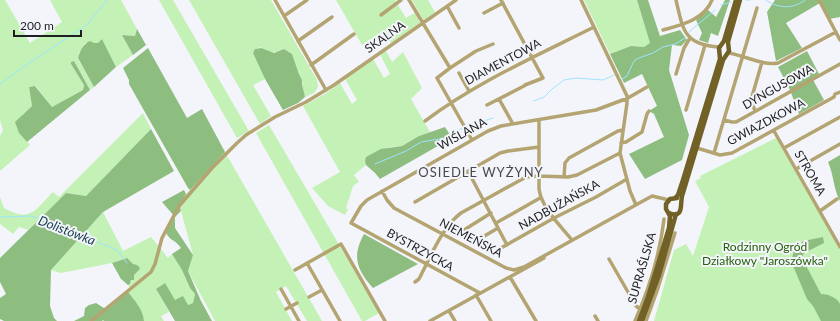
<svg xmlns="http://www.w3.org/2000/svg" width="840" height="321" font-family="Lato,sans-serif">
<style>
.green{fill:#c4f1b6}
.forest{fill:#8ebd80}
.lines{fill:none;stroke-linecap:round;stroke-linejoin:round}
.stream{stroke:#9ee4fe;stroke-width:1}
.minor{stroke:#b3a471;stroke-width:3.5}
.major{stroke:#716126;stroke-width:4.5}
.labels{text-anchor:middle;stroke-width:4;stroke-linejoin:round;paint-order:stroke}
.street-label{font-size:12px;fill:#1f1f21;stroke:#f3f5fa}
.park-label{font-size:12px;fill:#25600b;stroke:#f3f5fa}
.neighbourhood-label{font-size:13px;letter-spacing:1px;fill:#48494d;stroke:#f3f5fa}
.water-label{font-size:13px;font-style:italic;fill:#18424f;stroke:#f3f5fa}
</style>
<rect width="100%" height="100%" fill="#f3f5fa"/>
<path class="green" d="M0 0H5L30 43 62 22 50 0H121L137 29 135 36 122 35 133 55 116 67 102 39 98 43H85L79 53 78 59 94 87 90 90 74 61 71 64 84 85 83 90 52 107 36 86 29 87 32 106 22 115 19 133 30 145 0 171V136L3 130 0 120Z
M159 0H173L249 131 237 138Z
M189 0H271L317 80 318 87 314 93 305 97C303 91 303 82 301 78 298 70 294 62 292 54L284 49C275 53 270 54 261 48V47L255 49 253 53 265 79 253 85 271 116 260 124Z
M336 0H395L406 18 415 13 420 23 391 43 383 31 362 45Z
M412 0H428L435 12 424 21Z
M584 0H637L650 43 644 47 631 46 610 54Z
M386 51 392 62 403 52 422 88 411 99 430 132 419 136 402 146 390 147 365 161 366 165 354 175 359 182 353 186 346 208 348 209 345 215 328 206 312 188 340 172 303 106 325 94 340 83 352 104 357 100 345 79 373 59 384 78 390 74 381 56V54Z
M143 113 151 129 86 196 66 193 28 230 19 227 13 234 0 224V197L4 208C31 223 35 210 53 192L59 197Z
M269 125 379 313 365 321H362L256 133Z
M776 138 840 250V321H654L674 250 686 244 693 256 709 207 695 181 701 178 700 176Z
M225 152 322 321H307L286 286 276 292 292 321H215L188 271 193 255 180 207 186 194Z
M103 212 123 251 151 237 168 258 172 254 182 270 190 288 195 294 193 303 188 305 175 300 165 284 156 289 169 312 161 316 164 321H144C143 309 135 301 128 292L131 290 128 285 130 284 134 275 139 270 126 258 112 263 61 273 51 270Z"/>
<path class="forest" d="M637 0H648L660 36 680 30 687 40 681 46 672 45 669 70 689 135 682 160 645 179 629 154 664 137 654 114 649 111 657 106 642 74 624 83 610 54 631 46 644 47 650 43Z
M725 0H730L718 36 711 33 708 43 699 40 702 33 696 20 708 10 716 17Z
M775 0H840V17L829 19 820 3 786 23 802 48 776 61 767 12Z
M137 29 146 45 133 55 122 35 135 36Z
M102 39 116 67 94 87 78 58C80 51 83 44 90 41L94 43H98Z
M148 48 187 118 202 109 225 152 190 190 188 188 129 84V80L123 68Z
M261 48 274 53 284 49 292 54 299 74 302 80V84L305 97 298 103 283 110 265 79 253 53 255 49Z
M807 51 819 74 812 78 824 100 799 114 790 90 778 67Z
M74 61 90 90 27 142 19 133 15 122 32 106 29 87 35 86 52 107 83 90 84 85 71 64V62Z
M445 127 452 138 380 179 375 173 366 165 365 161 366 157 381 149 402 146 419 136Z
M151 129 174 171 103 212 51 270 50 306 54 318 57 321H4L0 319V298L6 294 0 282V258L66 193 86 196Z
M840 155V201C833 188 834 175 828 162Z
M184 190 186 194 180 207 181 211 175 217V228L193 255 188 271 201 301 212 321H175L156 289 165 283 175 300 183 296 188 305 193 303 195 294 190 288 182 270 172 254 181 248C176 240 170 241 166 233L175 217 162 202Z
M364 234 418 264 373 288C356 269 352 256 364 234Z
M823 237 824 243 804 253 802 258 821 294C827 294 837 297 840 304 840 309 840 316 840 321H821L813 306 807 299 791 261 794 251 803 241Z
M127 258 133 264 137 265 140 268 139 270 134 275V280H131L130 284 128 285 121 279 112 263Z
M128 292C135 301 143 309 144 321H104L103 320 102 321H74L84 316 85 308 89 305 96 303 107 310Z"/>
<g class="lines">
<path class="stream" d="M746 0H750
M766 0C778 9 794 9 805 0
M721 5 731 2
M689 32 715 10
M622 79 627 76 633 63 636 59 653 53 663 47 675 44 685 38
M0 84 29 63 81 29 89 23 107 0
M534 101 544 97 552 89 564 80 576 78 603 80 614 75
M475 124 493 118
M457 131 463 128
M375 164 406 151 421 142 446 138 452 135
M0 217 32 216 110 247 117 250 127 263"/>
<path class="minor" d="M275 0 326 90
M409 0 450 68
M501 0 543 78 525 85
M581 0 627 96V103L620 153 630 191 636 205
M676 0C683 30 684 45 719 47
M819 0 840 40
M447 6 459 28
M484 13 503 3
M381 15 401 0
M284 16 307 0
M663 30C681 25 704 20 712 0
M298 41 332 17
M728 53C744 55 762 66 778 63L836 32
M311 65 354 34
M459 73 469 91
M676 74 684 48 690 38
M499 99 513 124
M487 105 524 86
M686 110 705 45
M755 111 751 100 762 62
M539 120V189C542 209 560 225 572 240
M724 120 732 122H736L840 64
M425 121C477 82 536 56 594 27
M774 131 840 247
M472 140 437 78 450 68 476 51 493 44
M621 143 626 142 642 132 647 114 649 111
M697 148 720 155 732 153 834 97 835 94 840 92
M784 148 840 117
M714 153 757 8
M796 169 840 144
M468 171 507 245
M564 177 565 163 569 158 618 131 623 130
M382 191 387 200 394 208 506 268 514 270 524 267 652 196 669 200
M415 202 500 153 508 151 539 147
M820 211 837 199
M496 223 540 198
M464 230 491 213
M481 238 498 228
M501 248 554 218 596 197 627 179
M609 259 636 306 640 309
M307 263 340 321
M295 270 341 244 385 321
M510 277 536 321
M415 282 419 279C430 258 442 227 461 213L526 177 539 176 568 177 577 175 620 153
M281 289 299 321
M480 293 351 223 361 206 367 200 488 131 501 126 596 110 628 98 647 87
M476 295 491 321
M309 297 322 290
M286 309 297 303
M449 311 455 321
M595 316 598 321
M91 321 151 272 155 264 162 238 179 206 212 168 237 143 246 135 275 117 306 102 334 85 456 0
M430 321 544 258
M635 321C649 289 660 254 664 219
M646 321 657 291 675 233"/>
<path class="major" d="M675 198 678 195 683 180 720 59 719 48 724 41 736 0
M669 213C684 219 680 205 682 196L723 60 729 51 728 42 740 0
M639 321 648 297 669 228 670 216 666 209V204L670 199 677 198
M642 321 659 275 676 214"/>
</g>
<g class="labels">
<g class="street-label">
<text transform="translate(385 37) rotate(-35)" y="4">SKALNA</text>
<text transform="translate(503 62) rotate(-28)" y="4">DIAMENTOWA</text>
<text transform="translate(778 87) rotate(-29)" y="4">DYNGUSOWA</text>
<text transform="translate(766 122) rotate(-28)" y="4">GWIAZDKOWA</text>
<text transform="translate(462 134) rotate(-29)" y="4">WIŚLANA</text>
<text transform="translate(810 173) rotate(60)" y="4">STROMA</text>
<text transform="translate(559 205) rotate(-29)" y="4">NADBUŻAŃSKA</text>
<text transform="translate(471 238) rotate(28)" y="4">NIEMEŃSKA</text>
<text transform="translate(420 250) rotate(29)" y="4">BYSTRZYCKA</text>
<text transform="translate(642 268) rotate(-74)" y="4">SUPRAŚLSKA</text>
</g>
<g class="park-label">
<text x="765" y="251">Rodzinny Ogród<tspan x="765" dy="14">Działkowy "Jaroszówka"</tspan></text>
</g>
<g class="neighbourhood-label">
<text x="481" y="177">OSIEDLE WYŻYNY</text>
</g>
<g class="water-label">
<text transform="translate(67 230) rotate(21)" y="5">Dolistówka</text>
</g>
</g>
<path d="M14 30v6h67v-6" fill="none" stroke="#1f1f21" stroke-width="2"/>
<text x="20" y="30" font-size="12" fill="#1f1f21" stroke="#f3f5fa" stroke-width="3" paint-order="stroke">200 m</text>
</svg>
